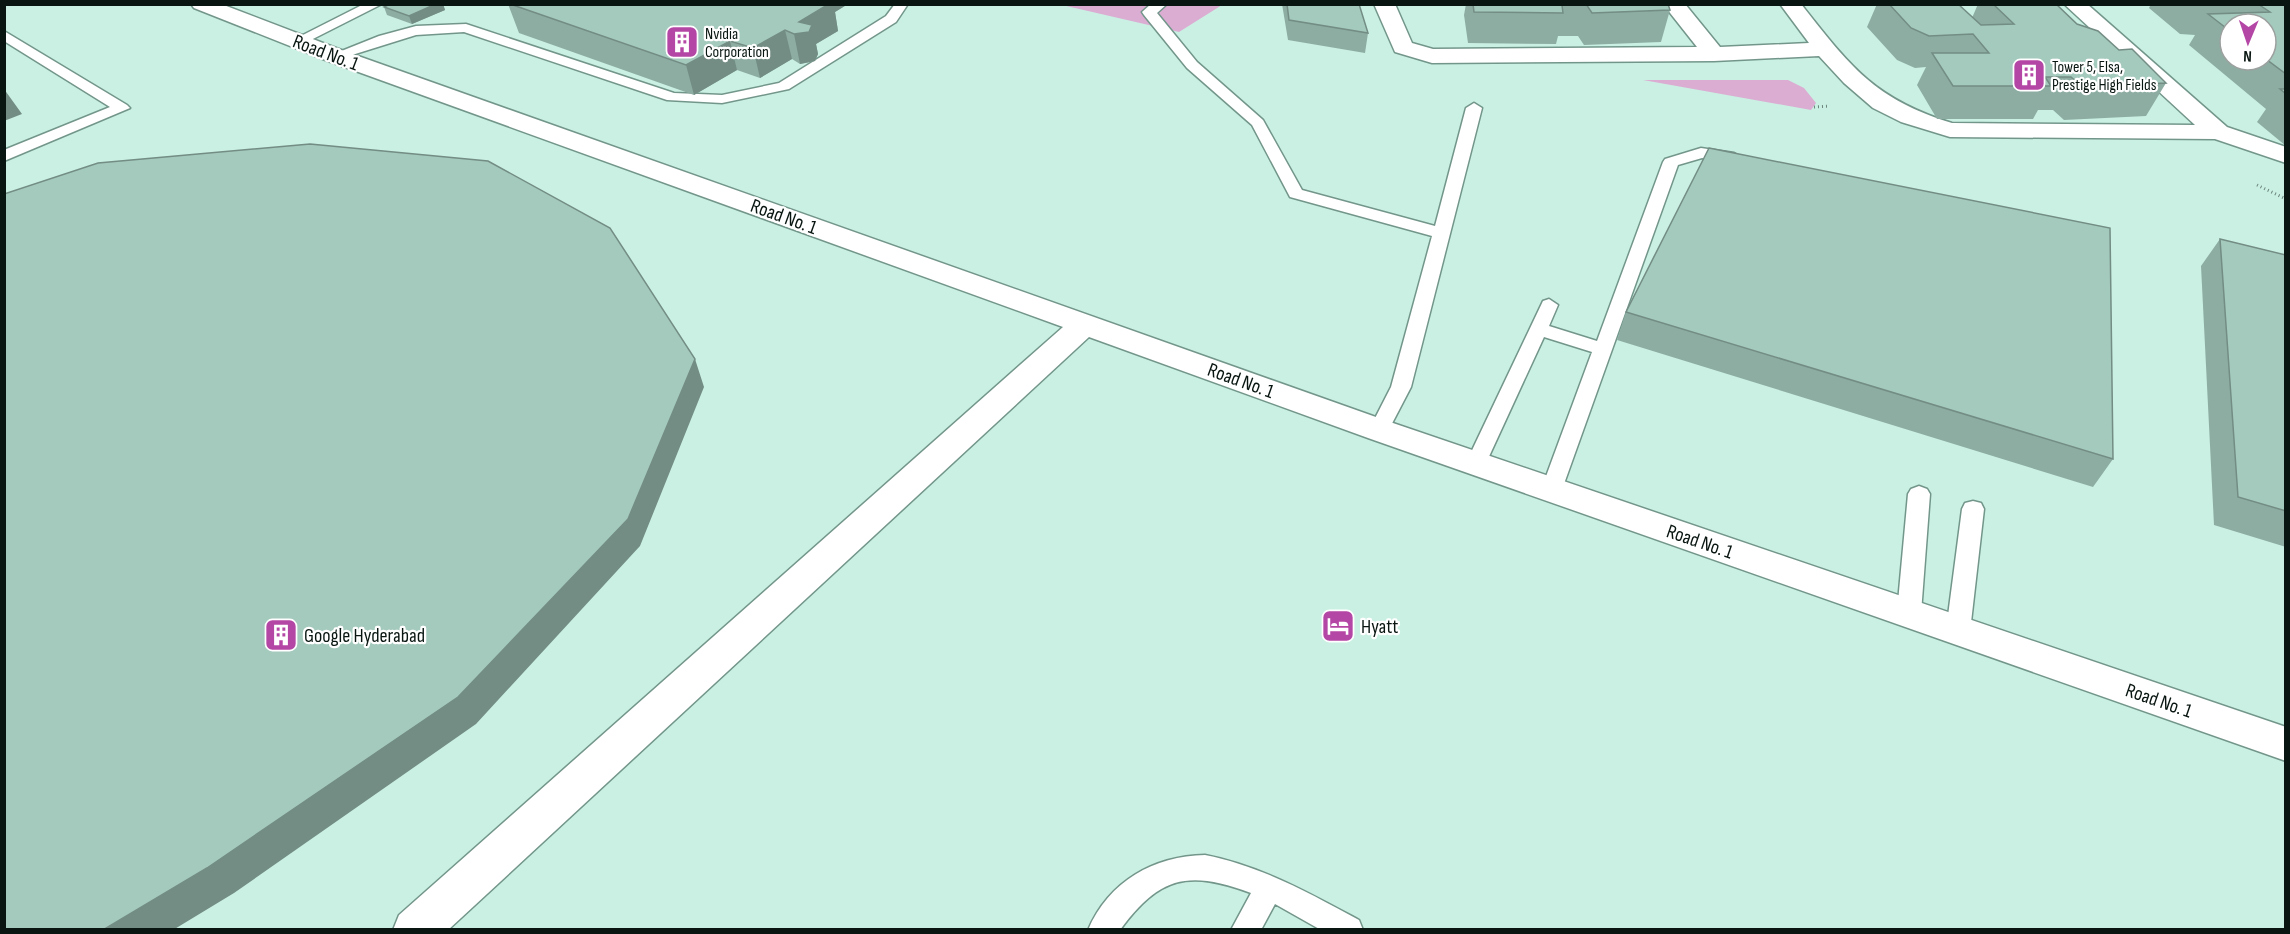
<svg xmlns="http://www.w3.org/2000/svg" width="2290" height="934" font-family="'Sofia Sans Condensed',sans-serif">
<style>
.green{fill:#dbadd2}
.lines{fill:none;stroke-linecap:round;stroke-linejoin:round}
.service-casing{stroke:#73968b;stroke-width:3}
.minor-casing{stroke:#73968b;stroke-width:3}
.tertiary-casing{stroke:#73968b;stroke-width:3}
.path{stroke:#6c867d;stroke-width:3;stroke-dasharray:1 3;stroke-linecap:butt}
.service{fill:#fff;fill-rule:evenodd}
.minor{fill:#fff;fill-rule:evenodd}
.tertiary{fill:#fff;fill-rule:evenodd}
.wall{fill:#8dada3;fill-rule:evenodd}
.shaded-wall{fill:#738d84}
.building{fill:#a4c9bd;stroke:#738d84;stroke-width:1.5}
.labels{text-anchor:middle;stroke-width:4.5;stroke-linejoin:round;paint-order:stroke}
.far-poi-label{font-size:16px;fill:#081511;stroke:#fff;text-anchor:start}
.street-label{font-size:20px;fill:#081511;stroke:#fff}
.poi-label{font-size:20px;fill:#081511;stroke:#fff;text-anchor:start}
</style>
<rect width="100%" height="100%" fill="#caf0e3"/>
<path class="green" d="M1062 5H1222L1179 32Z
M1643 80H1788L1804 88 1816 103 1811 110Z"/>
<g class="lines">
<g class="service-casing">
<path id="service" d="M364 4H382L303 44H293L291 41Z
M895 4H908L896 22 789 89 722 103 667 100 464 32 416 35 336 60 329 56 379 36 416 26 466 24 674 93 722 95 779 83 886 16Z
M1151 4H1167L1157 13 1197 62 1263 120 1302 190 1435 226 1466 108 1474 103 1482 108 1411 387 1386 435H1372L1369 430 1391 387 1432 236 1290 197 1252 125 1187 68 1144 15 1142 12Z
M4 31 127 105 130 108 4 161V150L110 107 4 41Z
M1701 148 1734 153 1742 158 1734 163 1702 158 1678 165 1560 495 1552 498 1544 495 1541 490 1592 352 1544 337 1486 463 1483 468 1476 470 1469 468 1466 463 1543 301 1549 299 1558 305 1549 326 1597 341 1663 162 1665 159Z
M1919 486 1927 489 1930 494 1921 613 1917 620 1909 622 1901 620 1897 613 1908 494 1911 489Z
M1973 501 1981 503 1984 509 1970 631 1966 638 1958 640 1950 638 1946 631 1962 509 1965 503Z
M1205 855C1261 866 1309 893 1359 920L1363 930H1321L1275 904 1261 930H1231L1251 893C1188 870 1160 876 1120 930H1088C1109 881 1154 856 1205 855Z"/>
</g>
<g class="minor-casing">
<path id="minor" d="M1374 4H1395L1412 43 1433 49 1697 47 1663 4H1685L1720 47 1809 43 1780 4H1801C1850 66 1874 99 1952 123L2195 125 2064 4H2087L2227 127 2286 147V163L2215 139 1950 137 1901 122 1873 108 1844 83 1819 56 1714 61 1432 63 1395 52Z"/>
</g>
<g class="tertiary-casing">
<path id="tertiary" d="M191 4H221L344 51 1390 422 2286 727V761L1368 438 1089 337 448 930H393L399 915 1063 327 328 61 194 8Z"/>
</g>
<path class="path" d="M1814 107 1830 106
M2257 185 2286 199"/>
<use href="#service" class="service"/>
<use href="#minor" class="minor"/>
<use href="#tertiary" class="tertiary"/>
</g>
<path class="wall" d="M390 4H443L445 10 412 24 387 15 384 7Z
M508 4H848L835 12 838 31 816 44 818 54 815 61 800 64 792 59 760 78 737 70 694 95 519 33Z
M1282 4H1359L1368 33 1365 53 1288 40Z
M1466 4H1668L1670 10 1661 42 1584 45 1578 36H1558L1556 44 1468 43 1464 15Z
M1877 4H1958L1972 18 1978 4H2056L2077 24 2119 50 2166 83 2146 116 2064 120 2053 110H2038L2033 119H1937L1917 85 1926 67 1915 68 1897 60 1867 27Z
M2151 4H2286V146L2257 122 2266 109 2189 45 2195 35 2180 34 2149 8ZM2230 24H2266V60H2230Z
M2220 239 2286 255V547L2214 525 2201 266Z
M1626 312 2113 459 2093 487 1617 340Z"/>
<path class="shaded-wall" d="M436 4H443L445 10 412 24 409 16Z
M812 4H848L835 12 838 31 816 44 818 54 815 61 800 64 794 34 799 22Z
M785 30 792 59 760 78 753 48Z
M730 41 737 70 694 95 686 65Z
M4 89 22 114 4 121Z
M695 359 704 387 640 546 476 724 234 893 173 930H103Z"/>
<path class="building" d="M390 4H436L409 16 384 7Z
M510 4H829L799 22 812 25 809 32 794 34 785 30 753 48 730 41 686 65Z
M1287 4H1359L1368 33 1289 20Z
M1473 4H1580L1562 5 1563 13 1474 12Z
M1586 4H1668L1670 10 1592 13Z
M1889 4H1958L1981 25 2014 24 1993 4H2056L2077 24 2098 31 2119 50 2132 49 2166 83 2082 87 2071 77H2045L2051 86H1953L1932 53H1989L1973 34 1929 36 1911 28Z
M2258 4H2286V74L2266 59V24H2230V31L2208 14 2270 12Z
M2280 89H2286V94Z
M310 144 488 161 610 228 695 359 628 519 458 697 207 868 103 930H4V194L98 163Z
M1709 148 2110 228 2113 459 1626 312Z
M2220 239 2286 255V511L2238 497Z"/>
<defs>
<g id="building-square" transform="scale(1.725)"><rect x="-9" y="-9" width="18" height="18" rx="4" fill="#b446a5" stroke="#fff"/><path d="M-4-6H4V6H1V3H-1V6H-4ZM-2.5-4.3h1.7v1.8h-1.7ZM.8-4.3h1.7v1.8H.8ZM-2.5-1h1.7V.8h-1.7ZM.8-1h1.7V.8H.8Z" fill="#fff"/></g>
<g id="hotel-square" transform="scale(1.725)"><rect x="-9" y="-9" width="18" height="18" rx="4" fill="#b446a5" stroke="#fff"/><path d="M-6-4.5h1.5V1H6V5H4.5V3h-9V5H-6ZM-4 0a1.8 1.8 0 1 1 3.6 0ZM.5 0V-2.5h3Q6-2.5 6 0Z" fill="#fff"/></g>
</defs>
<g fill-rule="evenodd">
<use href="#building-square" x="682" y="42"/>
<use href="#building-square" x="2029" y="75"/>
<use href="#hotel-square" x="1338" y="626"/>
<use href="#building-square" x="281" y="635"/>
</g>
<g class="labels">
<g class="far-poi-label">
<text x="705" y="39">Nvidia<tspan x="705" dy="18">Corporation</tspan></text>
<text x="2052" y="72">Tower 5, Elsa,<tspan x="2052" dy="18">Prestige High Fields</tspan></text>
</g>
<g class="street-label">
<text transform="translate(326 52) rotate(21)" y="7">Road No. 1</text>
<text transform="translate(784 216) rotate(20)" y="7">Road No. 1</text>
<text transform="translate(1241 380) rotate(20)" y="7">Road No. 1</text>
<text transform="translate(1700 541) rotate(19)" y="7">Road No. 1</text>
<text transform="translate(2159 700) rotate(19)" y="7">Road No. 1</text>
</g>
<g class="poi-label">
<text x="1361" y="633">Hyatt</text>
<text x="304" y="642">Google Hyderabad</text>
</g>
</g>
<rect width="2290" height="934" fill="none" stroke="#081511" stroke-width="12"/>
<g transform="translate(2248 42) rotate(182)"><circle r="28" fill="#ffffff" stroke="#9ca1a0" stroke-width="1.5"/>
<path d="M0-4.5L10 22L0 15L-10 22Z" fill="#b446a5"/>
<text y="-9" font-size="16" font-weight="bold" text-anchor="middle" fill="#081511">N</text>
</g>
</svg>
